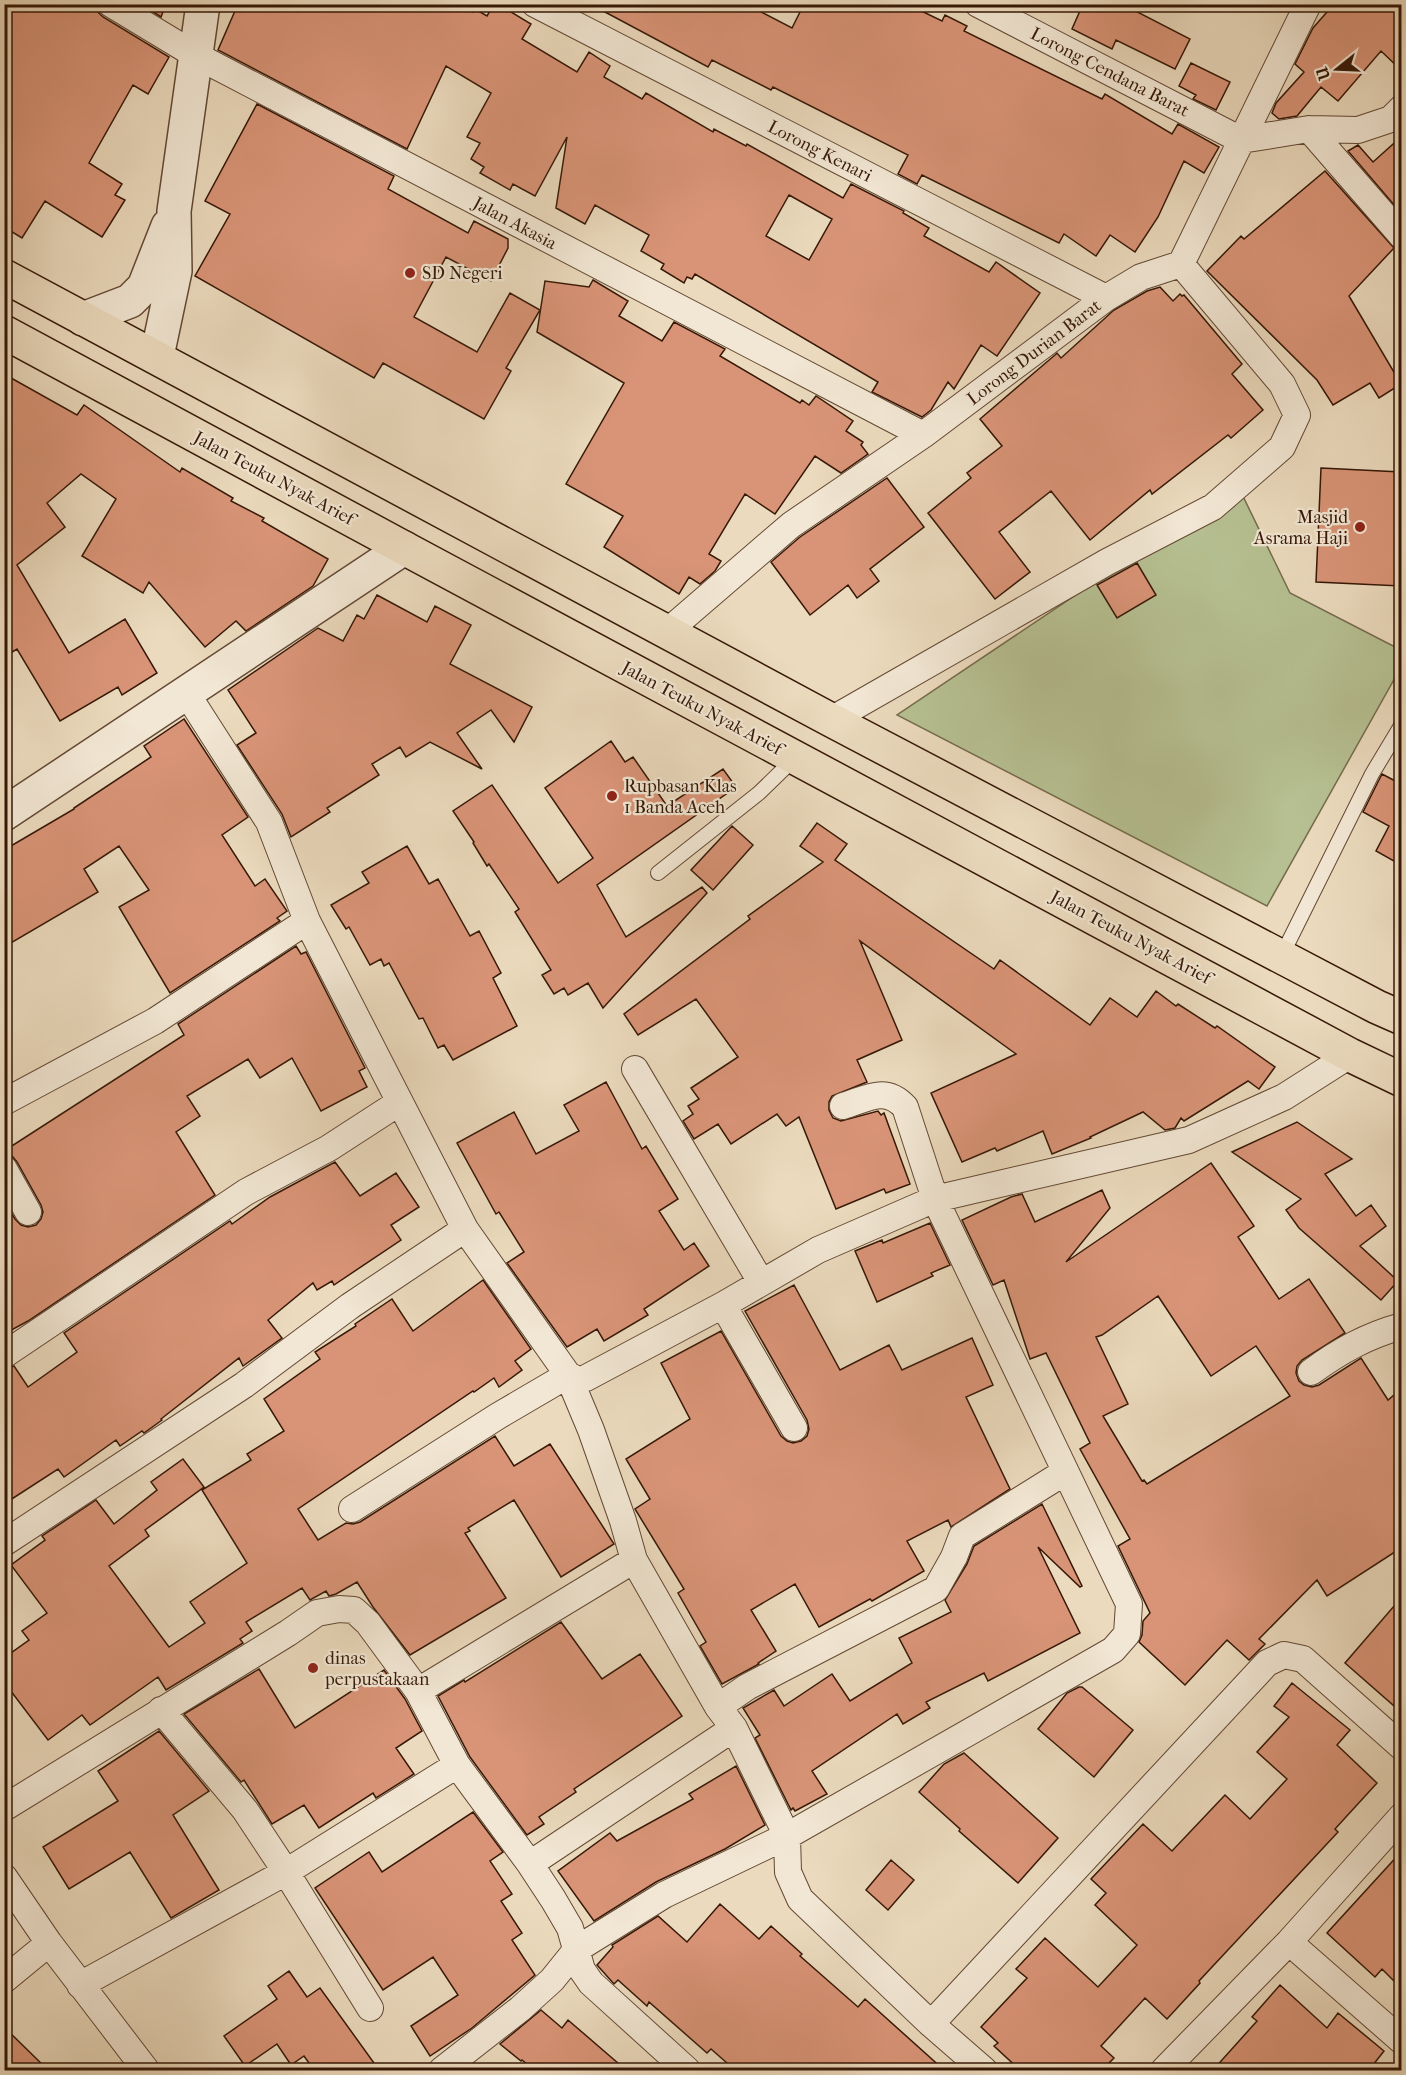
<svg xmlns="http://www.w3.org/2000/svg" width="1406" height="2075" font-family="'IM FELL French Canon',serif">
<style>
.green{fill:#b6c092;stroke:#766c4c;stroke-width:1.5}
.building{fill:#d99477;stroke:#361807;stroke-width:1.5;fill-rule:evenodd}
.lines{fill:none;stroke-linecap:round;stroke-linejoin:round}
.service-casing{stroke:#634834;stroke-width:16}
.minor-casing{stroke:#634834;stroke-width:28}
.tertiary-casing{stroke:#634834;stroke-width:36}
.trunk-casing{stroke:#361807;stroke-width:36}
.service{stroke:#f2e7d4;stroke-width:14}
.minor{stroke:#f2e7d4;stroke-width:26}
.tertiary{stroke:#f2e7d4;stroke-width:33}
.trunk{stroke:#ebdabd;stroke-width:33}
.poi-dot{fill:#8f2418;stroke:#f2e7d4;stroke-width:2}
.labels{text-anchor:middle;stroke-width:4.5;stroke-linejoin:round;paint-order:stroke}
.street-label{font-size:18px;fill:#361807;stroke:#f2e7d4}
.poi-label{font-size:18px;fill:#361807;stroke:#f2e7d4;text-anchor:start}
</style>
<rect width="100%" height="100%" fill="#ebdabd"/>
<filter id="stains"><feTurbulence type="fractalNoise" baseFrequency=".00333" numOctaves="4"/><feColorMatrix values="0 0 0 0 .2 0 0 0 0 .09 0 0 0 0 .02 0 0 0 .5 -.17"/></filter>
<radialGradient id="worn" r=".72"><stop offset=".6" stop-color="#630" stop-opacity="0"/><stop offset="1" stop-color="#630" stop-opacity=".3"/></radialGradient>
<path class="green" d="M1238 486 1290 593 1401 650V667L1267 906 897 715Z"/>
<path class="building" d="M4 4H96L98 12 103 17 169 57 148 94 133 85 89 163 122 184 115 195 125 200 102 237 45 201 22 238 4 227Z
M141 4H166L161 17Z
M238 4H460L473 12 475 9 487 16 494 4H498L531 24 522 39 577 72 589 52 610 66 604 77 642 99 646 93 713 132 714 129 746 146 747 144 843 198 851 184 904 211 903 213 929 228 924 236 989 272 996 262 1040 293 997 356 981 345 954 389 948 382 931 410 922 417 872 392 878 382 695 274 692 279 687 277 684 283 661 269 664 264 641 251 649 235 595 205 585 224 556 208 567 137 535 196 513 184 510 190 480 173 484 167 471 159 480 143 467 137 491 93 446 66 407 149 218 50ZM789 195 832 219 809 260 766 236Z
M590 4H746L792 28 804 4H907L942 21 945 15 967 26 964 31 1102 99 1105 94 1172 134 1178 124 1219 147 1204 173 1184 161 1158 217 1135 252 1110 235 1096 256 1064 234 1059 243 922 175 917 184 898 174 908 155 773 87 771 90 712 60 708 67Z
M1083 4H1122L1190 39 1175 69 1116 40 1112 49 1072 29Z
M1334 4H1401V70L1381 51 1338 101 1321 87 1297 116 1279 119 1272 113 1276 103 1304 72 1295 64 1313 28Z
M1191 63 1230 82 1216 110 1193 99 1196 95 1179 86Z
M257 104 394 176 388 189 468 233 474 221 508 239V248L491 281 446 257 414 317 477 352 510 293 540 310 506 368 511 371 484 419 383 363 374 378 195 276 230 214 205 201Z
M1401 137V213L1348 151 1358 145 1373 162Z
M1325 171 1394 248 1349 296 1401 384 1379 398 1370 383 1333 405 1317 380 1207 271 1241 236 1244 239Z
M593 280 628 301 619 316 662 341 674 322 725 349 720 356 800 403 802 400 809 405 816 396 853 421 846 431 863 442 861 445 868 454 841 473 815 456 775 514 745 494 709 554 721 561 715 571 700 584 689 577 679 594 604 547 623 516 566 484 624 383 537 332 545 281 589 287Z
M1160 287 1173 301 1180 294 1182 296 1184 295 1242 364 1232 374 1263 410 1231 438 1228 435 1152 494 1150 490 1090 540 1051 491 999 532 1030 572 995 599 928 513 971 478 967 473 1002 446 980 419 1055 355 1057 353 1061 358 1114 310 1147 291Z
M4 374 77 415 84 405 180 472 182 468 233 498 231 501 264 518 262 521 328 559 313 586 246 631 236 621 205 647 149 582 143 593 82 556 116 499 81 474 47 503 65 527 17 565 69 653 125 619 157 673 122 695 118 687 60 721 17 649 4 657Z
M1321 468 1401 472V586L1316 582Z
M887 478 924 527 870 569 879 581 857 598 848 585 810 615 771 562 800 537Z
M1137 563 1156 595 1117 618 1097 585Z
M377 595 427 622 435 606 471 625 450 664 532 707 514 742 491 710 457 733 482 769 430 742 406 757 400 747 372 764 379 775 327 808 330 812 291 837 282 814 237 745 256 733 228 690 318 628 343 641 357 615 364 619Z
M184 719 248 817 222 835 255 886 265 879 287 911 277 918 280 921 170 993 119 907 149 890 119 846 84 869 98 892 4 947V850L74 809V808L151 757 144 746Z
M611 741 625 762 633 757 667 806 723 769 736 787 597 885 626 937 702 887 707 893 603 1008 588 983 568 995 564 988 554 994 542 975 551 970 515 912 519 909 489 864 487 866 473 843 474 842 453 811 492 785 558 883 593 858 545 788Z
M1382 774 1401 784V865L1376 851 1389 826 1363 812Z
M817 823 847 844 835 860 994 969 1000 960 1090 1025 1110 998 1137 1017 1156 991 1176 1006 1178 1004 1215 1028 1217 1026 1275 1067 1259 1089 1248 1081 1184 1121 1181 1118 1175 1128 1165 1130 1143 1112 1090 1137 1091 1138 1052 1154 1043 1131 997 1151 995 1148 962 1162 931 1093 1016 1054 860 941 902 1040 857 1060 867 1082 832 1096 829 1102V1110L833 1118 841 1121 878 1111 881 1115 884 1113 910 1184 886 1193 884 1189 836 1209 799 1117 786 1126 777 1114 731 1144 718 1124 694 1139 683 1121 693 1114 688 1106 699 1099 691 1088 738 1057 696 999 638 1035 624 1014 750 919 748 916 823 862 800 846Z
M732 826 753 845 713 890 691 870Z
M407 846 429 884 438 879 470 936 479 931 501 973 493 978 517 1026 453 1060 444 1045 438 1048 423 1018 419 1019 389 963 384 966 381 959 370 965 349 927 346 929 331 905 369 883 362 872Z
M296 946 301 954 306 952 365 1068 359 1071 367 1087 321 1111 292 1058 260 1078 248 1059 187 1096 200 1116 176 1132 215 1195 28 1321 4 1334V1201L15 1219 21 1225 28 1227 36 1225 41 1219 43 1212 41 1205 17 1162 12 1156 4 1154V1151L184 1035 178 1024Z
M606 1082 642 1149 646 1146 678 1199 659 1211 684 1250 694 1243 709 1266 644 1309 648 1315 604 1341 597 1329 567 1347 507 1263 524 1252 499 1212 496 1214 457 1143 514 1112 536 1154 579 1131 564 1105Z
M1297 1122 1352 1159 1325 1174 1356 1216 1371 1205 1386 1226 1360 1246 1398 1281 1381 1300 1299 1228 1286 1210 1301 1199 1232 1152Z
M335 1162 360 1196 396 1173 419 1207 391 1225 401 1240 334 1285 332 1281 317 1290 313 1283 268 1320 282 1338 243 1366 239 1358 161 1419 162 1420 144 1433 142 1431 120 1446 116 1440 64 1477 58 1469 4 1504V1370L14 1366 28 1387 77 1352 64 1333 230 1221 232 1224 270 1197Z
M1211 1163 1254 1226 1238 1237 1279 1299 1309 1279 1345 1333 1302 1360 1297 1366 1296 1373 1299 1381 1304 1385 1312 1387 1319 1385 1361 1358 1388 1400 1401 1389V1548L1327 1596 1317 1580 1259 1639 1265 1644 1249 1660 1227 1640 1185 1685 1139 1642 1142 1635 1143 1621 1150 1613 1118 1546 1130 1539 1080 1449 1090 1443 1046 1353 1030 1359 1004 1280 993 1285 962 1220 1011 1197 1022 1194 1035 1222 1102 1190 1110 1208 1066 1262ZM1158 1296 1211 1376 1256 1346 1290 1396 1147 1484 1144 1480 1142 1481 1103 1416 1128 1404 1096 1337 1102 1335Z
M930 1223 950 1265 931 1273 933 1276 877 1302 855 1251 882 1240 883 1243Z
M483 1280 531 1349 515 1361 522 1370 499 1387 494 1378 474 1392 473 1391 298 1509 318 1540 346 1523 353 1524 360 1522 495 1436 514 1466 550 1444 614 1544 561 1577 514 1500 468 1528 470 1531 465 1533 506 1598 410 1655 373 1607 357 1582 336 1594 329 1596 326 1591 310 1600 302 1588 246 1622 252 1631 240 1639 243 1643 166 1690 158 1677 90 1725 82 1715 48 1740 4 1682V1658L29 1640 22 1631 47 1613 11 1565 45 1540 42 1536 96 1500 114 1524 157 1490 151 1482 183 1459 204 1487 145 1530 149 1536 109 1566 169 1647 205 1623 190 1602 247 1563 202 1490 251 1460 247 1454 284 1431 264 1399 320 1359 315 1352 356 1326 355 1324 392 1299 413 1331Z
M794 1285 840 1370 889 1345 902 1370 972 1338 993 1385 966 1397 1010 1489 951 1527 948 1520 907 1541 924 1571 872 1601 870 1599 819 1627 795 1584 751 1610 776 1651 758 1663 759 1664 722 1684 700 1646 706 1642 678 1593 684 1589 635 1509 650 1499 626 1459 690 1419 661 1363 721 1331 781 1436 787 1441 793 1443 801 1441 807 1436 809 1429 807 1420 745 1311Z
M1042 1504 1082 1586 1080 1587 1038 1547 1080 1633 988 1681 984 1673 926 1702 930 1708 903 1724 897 1714 812 1771 827 1794 795 1811 793 1808 791 1810 755 1738 760 1735 743 1708 774 1690 784 1706 832 1674 850 1701 912 1663 899 1638 951 1612 945 1600 967 1564 974 1546Z
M1401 1598V1712L1345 1663Z
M561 1622 602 1679 640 1654 682 1716 574 1789 576 1792 539 1817 544 1824 527 1835 470 1757 438 1696 464 1680 465 1682Z
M259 1669 295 1728 384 1670 405 1699 422 1731 396 1748 414 1774 376 1798 373 1793 319 1828 304 1805 272 1824 244 1780 241 1782 184 1714Z
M1292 1683 1350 1730 1337 1745 1377 1783 1335 1829 1338 1832 1199 1981 1200 1983 1167 2019 1145 1998 1101 2046 1114 2058 1102 2070H1020L994 2046 998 2043 981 2027 1027 1978 1016 1969 1045 1938 1098 1987 1137 1945 1095 1905 1106 1893 1091 1879 1143 1824 1172 1851 1225 1795 1250 1819 1287 1779 1257 1752 1289 1717 1274 1706Z
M1079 1687H1082L1133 1730 1094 1777 1038 1729 1067 1693Z
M159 1731 209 1791 173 1815 219 1890 171 1918 130 1852 69 1889 43 1847 118 1801 98 1771Z
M964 1753 1058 1838 1018 1883 959 1831 960 1829 919 1792 944 1764Z
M736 1766 765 1825 725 1849 656 1882 594 1921 558 1871 610 1833 617 1841 693 1799 689 1794Z
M473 1812 503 1852 490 1861 512 1894 501 1901 522 1933 512 1940 535 1975 472 2028 430 2056 411 2026 458 1995 433 1957 383 1990 315 1888 369 1852 382 1872Z
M1401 1852V1988L1382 1969 1375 1977 1327 1933Z
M891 1860 914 1880 888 1910 866 1890Z
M720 1904 759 1939 771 1926 802 1954 800 1956 858 2007 865 1999 944 2070H735L711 2049 707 2053 649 2002 647 2006 618 1980 614 1984 597 1965 613 1947 612 1945 658 1916 687 1942Z
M289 1971 307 1997 320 1988 379 2070H314L304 2056 291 2065 277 2044 245 2066 224 2036 277 1999 268 1986Z
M1280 1985 1327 2028 1338 2013 1384 2051 1369 2070H1213L1257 2021 1252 2017Z
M541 2010 562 2028 568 2020 626 2070H534L522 2060 521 2061 500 2044Z
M4 2027 48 2070H4Z"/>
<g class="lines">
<g class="service-casing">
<path id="service" d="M658 873 759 793 795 758
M1282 955 1372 774 1402 724"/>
</g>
<g class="minor-casing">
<path id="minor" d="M111 4 197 56 923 435
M535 4 1106 298
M978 4 1241 140 1309 129 1358 130 1391 119 1402 108
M1309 129 1402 236
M668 631 791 525 923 435 1106 298 1141 277 1181 264 1308 4
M187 694 269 822 307 921 465 1229 568 1375 591 1430 623 1521 634 1560 718 1707 734 1728 787 1836 788 1872 800 1899 931 2024 984 2070
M831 720 1107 562 1213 507 1282 447 1297 415 1282 384 1181 264
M635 1069 761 1282
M4 1102 155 1021 307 921
M4 1169 28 1212
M723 1305 794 1428
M4 1355 246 1192 329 1148 400 1102
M1311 1372C1340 1351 1366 1336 1402 1326
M352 1509 498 1416 568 1375 578 1380 586 1378 723 1305 818 1250 935 1199 1189 1140 1284 1097 1350 1055
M4 1543 244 1385 350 1306 465 1229
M418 1691 457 1765 530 1864 553 1899 570 1928 582 1970 591 1983 687 2070
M718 1707 747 1687 936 1589 954 1557 962 1536 1065 1472
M4 1808 288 1633 317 1613 339 1609 354 1610 368 1623 418 1691 634 1560
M530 1864 734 1728
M4 1877 49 1943 146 2070
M1289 1942 1402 2041
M4 1980 49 1943
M80 1985 286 1872 245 1810 161 1710
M370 2008 286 1872 457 1765
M931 2024 1267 1663 1284 1655 1303 1659 1402 1747
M442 2070 520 2009 552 1980 577 1949 664 1895 787 1836 1113 1650 1127 1634 1129 1604 935 1199 905 1107C885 1085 867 1099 843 1106
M1164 2070 1289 1942 1402 1816"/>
</g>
<g class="tertiary-casing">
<path id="tertiary" d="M83 319 130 301 144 287 168 226
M157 356 175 271 174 211 203 4
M4 814 404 548"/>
</g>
<g class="trunk-casing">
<path id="trunk" d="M4 276 831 720 1377 1007 1402 1018
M4 332 404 548 1350 1055 1402 1080"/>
</g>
<use href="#service" class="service"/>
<use href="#minor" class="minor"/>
<use href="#tertiary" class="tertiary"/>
<use href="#trunk" class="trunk"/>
</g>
<g class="poi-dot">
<circle cx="410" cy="273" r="6"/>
<circle cx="1360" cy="527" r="6"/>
<circle cx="612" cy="796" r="6"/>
<circle cx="313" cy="1668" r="6"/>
</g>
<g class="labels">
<g class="street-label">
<text transform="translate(1110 72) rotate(27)" y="6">Lorong Cendana Barat</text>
<text transform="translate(820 151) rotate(27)" y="6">Lorong Kenari</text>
<text transform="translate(515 223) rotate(28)" y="6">Jalan Akasia</text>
<text transform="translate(1034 352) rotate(-37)" y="6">Lorong Durian Barat</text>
<text transform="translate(274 478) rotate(28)" y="6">Jalan Teuku Nyak Arief</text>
<text transform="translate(702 708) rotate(28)" y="6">Jalan Teuku Nyak Arief</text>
<text transform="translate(1131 937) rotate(28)" y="6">Jalan Teuku Nyak Arief</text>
</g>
<g class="poi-label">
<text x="422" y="279">SD Negeri</text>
<text x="1348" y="523" text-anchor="end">Masjid<tspan x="1348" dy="21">Asrama Haji</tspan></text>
<text x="624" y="792">Rupbasan Klas<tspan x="624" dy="21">1 Banda Aceh</tspan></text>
<text x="325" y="1664">dinas<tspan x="325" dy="21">perpustakaan</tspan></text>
</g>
</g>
<rect width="1406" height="2075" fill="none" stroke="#ebdabd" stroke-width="24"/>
<rect x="6" y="6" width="1394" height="2063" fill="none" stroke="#361807" stroke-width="3"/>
<rect x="12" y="12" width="1382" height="2051" fill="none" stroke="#361807" stroke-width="1.5"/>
<g transform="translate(1337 69) rotate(252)" stroke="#f2e7d4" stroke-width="4.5" paint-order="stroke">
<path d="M0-4.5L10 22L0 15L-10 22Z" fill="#361807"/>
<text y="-9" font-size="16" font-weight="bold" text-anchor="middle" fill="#361807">U</text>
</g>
<rect width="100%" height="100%" filter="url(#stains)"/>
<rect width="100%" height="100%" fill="url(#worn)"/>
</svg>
